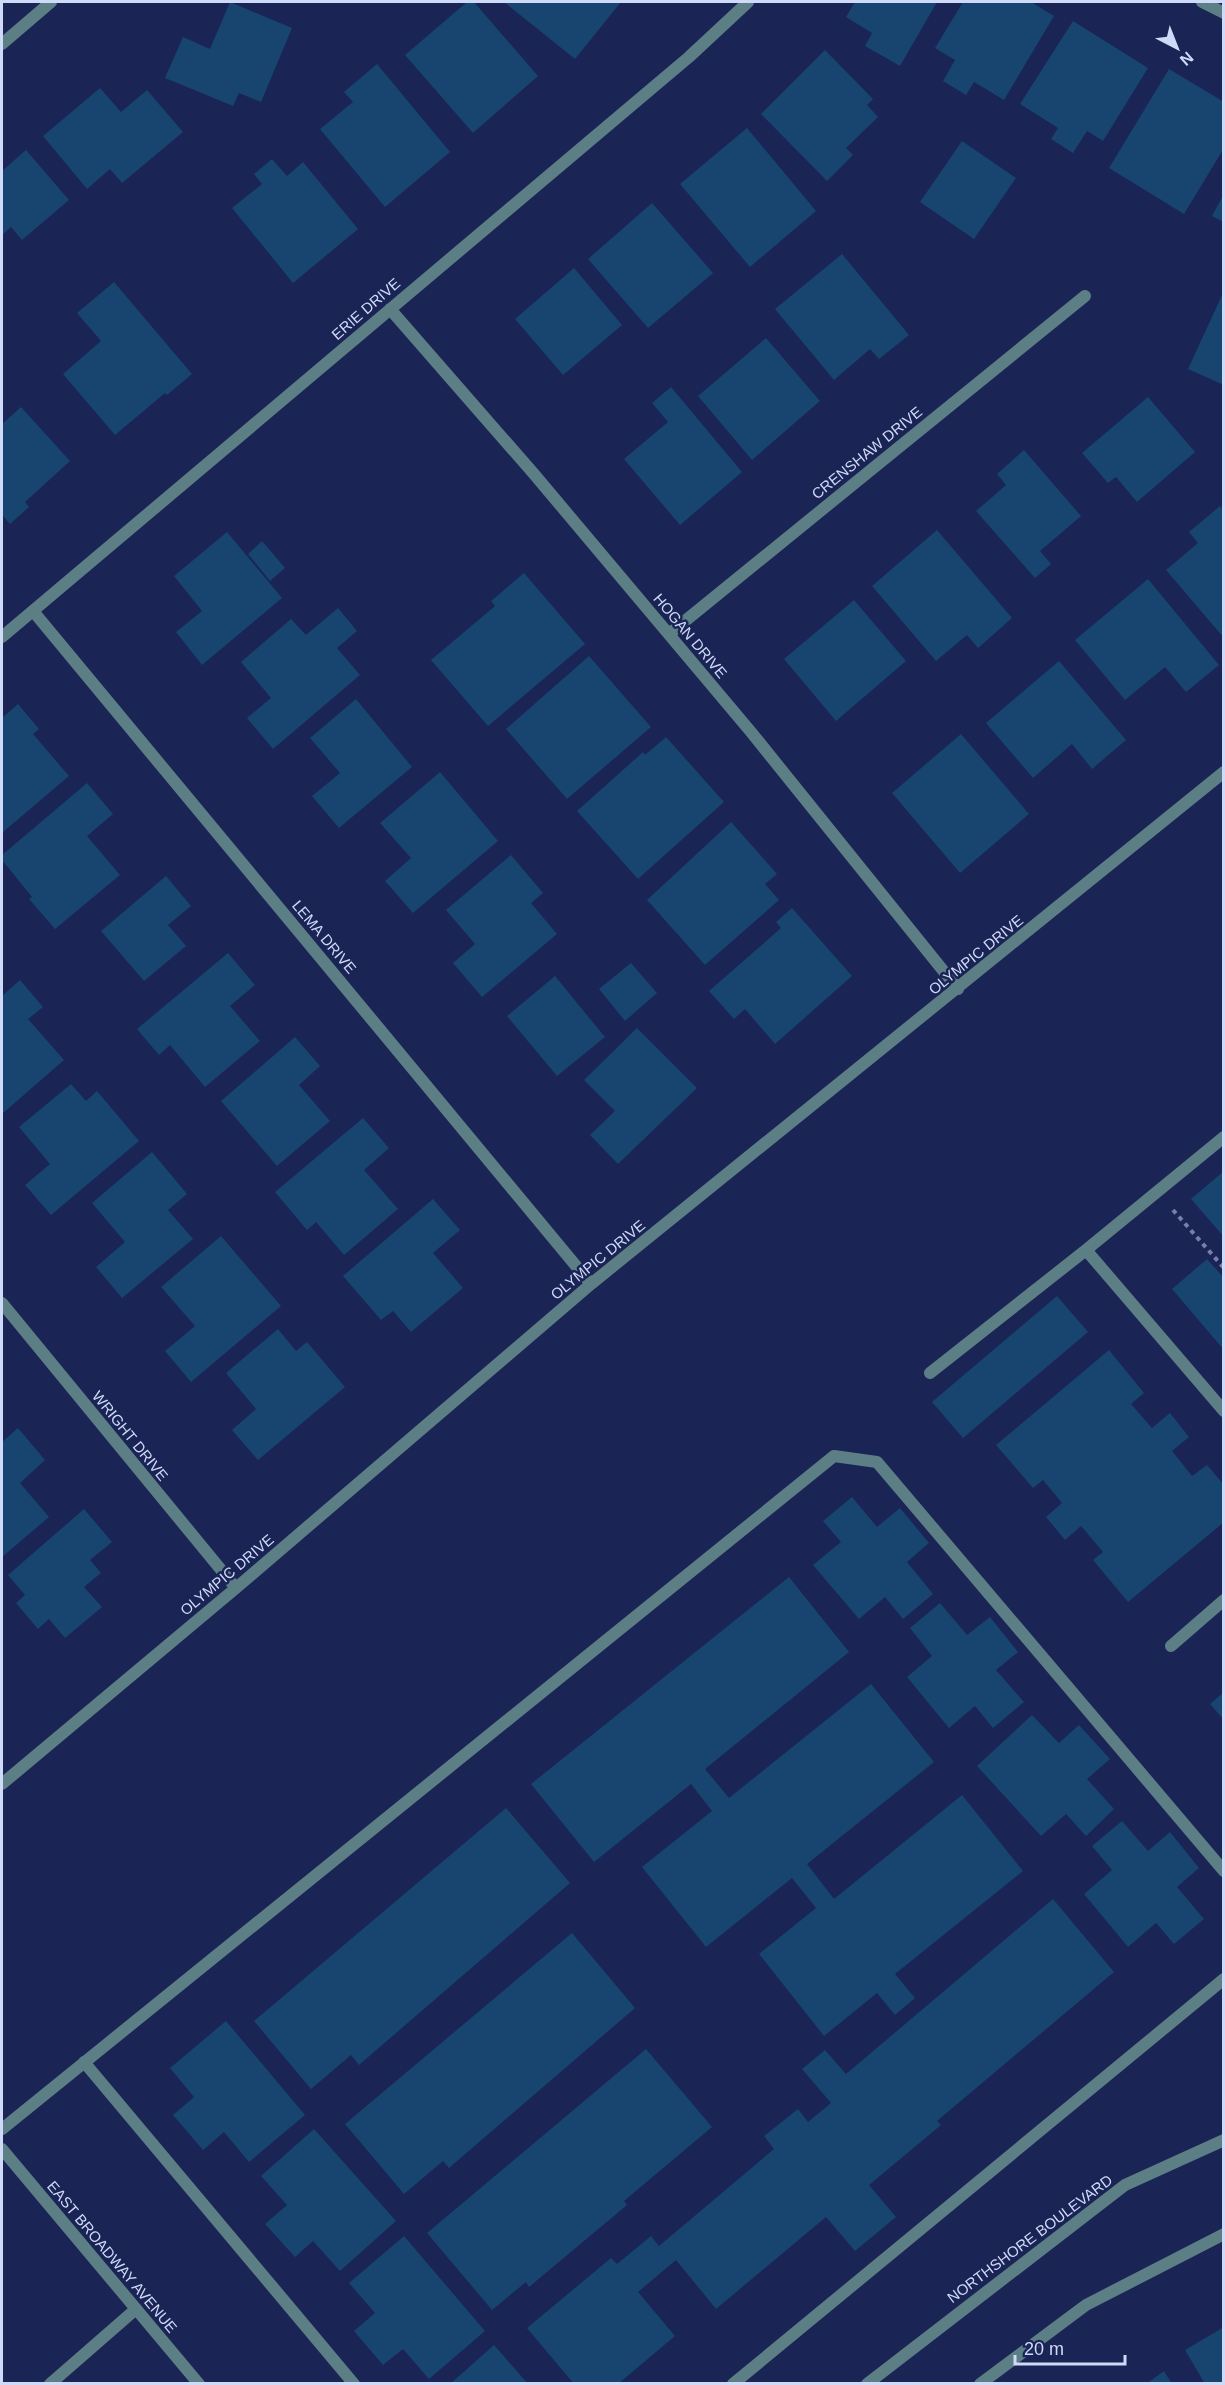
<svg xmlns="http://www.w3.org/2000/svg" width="1225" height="2385" font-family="Arial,sans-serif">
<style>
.building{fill:#174570}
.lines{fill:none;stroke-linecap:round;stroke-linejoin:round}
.path{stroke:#7680a8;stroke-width:4;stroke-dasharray:4.5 4.5;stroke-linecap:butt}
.service{stroke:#5c7f85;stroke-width:12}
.minor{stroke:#5c7f85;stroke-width:12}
.tertiary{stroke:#5c7f85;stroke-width:12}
.labels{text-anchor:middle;stroke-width:5;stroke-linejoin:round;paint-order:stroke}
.street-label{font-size:15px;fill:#cfd9f8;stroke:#1a2455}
</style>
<rect width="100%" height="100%" fill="#1a2455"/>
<path class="building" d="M230 2 292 28 261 102 239 93 233 106 165 78 183 37 210 49Z
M467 2H474L538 76 473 133 405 55Z
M504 2H621L575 59Z
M855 2H937L900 66 865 46 872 33 846 17Z
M963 2H1031L1054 16 1004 100 974 82 966 95 943 81 955 60 935 48Z
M1073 21 1148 68 1103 141 1087 131 1073 153 1051 139 1058 128 1020 104Z
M825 50 873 99 867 105 878 117 846 148 853 155 827 181 761 114Z
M377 64 450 152 385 207 320 129 353 102 344 92Z
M1169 69 1224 102V148L1184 214 1109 168Z
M100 88 121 112 147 90 183 132 122 183 110 169 87 189 43 136Z
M747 128 816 211 750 267 680 184Z
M962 141 1016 178 974 239 920 202Z
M26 150 69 200 22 240 11 227 2 235V171Z
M272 159 287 176 303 162 358 229 293 283 232 208 262 184 254 174Z
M1224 194V222L1212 216Z
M652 203 713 273 648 328 588 259Z
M842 254 909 335 879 359 870 349 834 380 775 309Z
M574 268 622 325 563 375 515 319Z
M114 282 192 374 167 395 165 393 115 435 63 374 101 341 77 313Z
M1224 291V385L1188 369Z
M766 338 820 401 752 460 698 396Z
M671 387 742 472 680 525 624 459 668 422 652 403Z
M1148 397 1195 452 1137 502 1116 477 1108 483 1082 453Z
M21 407 70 461 25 502 29 507 10 524 2 515V424Z
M1024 450 1081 516 1040 551 1051 564 1035 578 976 511 1006 485 997 474Z
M1220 506 1224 511V638L1166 570 1198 543 1189 532Z
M937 530 1012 618 978 648 967 635 936 661 872 586Z
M227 532 282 598 202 665 176 632 202 611 174 576Z
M262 541 285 568 270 581 248 554Z
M524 573 585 644 488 726 431 660 495 606 491 601Z
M1148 579 1219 665 1186 692 1165 667 1125 700 1075 640Z
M854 600 906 661 836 721 784 659Z
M338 608 357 631 337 648 360 675 273 749 247 718 271 698 241 662 291 619 306 635Z
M589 656 651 727 567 799 506 729Z
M1059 661 1126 740 1092 769 1072 744 1033 778 986 723Z
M356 699 412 767 339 828 312 796 340 773 310 738Z
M18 704 39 729 33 734 69 776 3 832 2 718Z
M961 734 1029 814 960 873 892 793Z
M666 737 724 802 638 879 577 811 643 752 645 755Z
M440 772 498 841 413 913 385 881 411 858 380 823Z
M87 783 113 814 87 836 120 875 55 929 29 899 32 897 2 860V855Z
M731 822 777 874 765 884 779 900 705 965 647 900Z
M511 855 543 893 531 903 557 934 482 997 453 963 475 944 446 910Z
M166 876 191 906 168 925 186 946 144 981 101 931Z
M792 908 852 976 775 1044 745 1009 734 1019 709 991 781 928 776 922Z
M228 953 255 985 230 1006 260 1041 205 1087 170 1045 159 1055 137 1029Z
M631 963 657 993 625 1021 599 989Z
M555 976 605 1037 557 1076 507 1016Z
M20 980 43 1007 28 1019 64 1060 2 1114V996Z
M637 1028 697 1088 618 1164 590 1135 615 1111 584 1080Z
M295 1037 320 1066 299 1085 330 1121 277 1166 221 1101Z
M71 1084 86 1101 97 1091 139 1141 51 1215 25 1185 50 1164 19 1127Z
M363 1118 389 1148 364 1170 398 1209 344 1255 316 1222 307 1230 275 1192Z
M152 1152 187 1194 168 1210 193 1239 122 1298 96 1267 125 1242 92 1203Z
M1224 1171V1237L1191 1199Z
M433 1199 460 1230 433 1253 463 1288 411 1332 393 1311 381 1320 343 1276Z
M221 1236 281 1306 191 1382 165 1351 195 1326 161 1287Z
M1207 1259 1224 1278V1350L1172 1289Z
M1057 1296 1088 1332 963 1438 932 1402Z
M278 1329 296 1351 307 1342 345 1387 258 1460 232 1430 256 1409 226 1373Z
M1109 1350 1144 1393 1131 1404 1152 1428 1170 1413 1189 1437 1172 1451 1192 1476 1207 1465 1224 1485V1522L1128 1602 1093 1560 1103 1552 1081 1526 1065 1540 1046 1517 1062 1503 1043 1480 1033 1488 996 1445Z
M18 1428 45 1460 20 1483 49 1517 2 1557V1442Z
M852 1497 877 1527 900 1508 929 1543 907 1562 933 1594 903 1619 885 1597 859 1619 813 1565 841 1542 823 1521Z
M84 1509 112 1542 90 1560 101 1573 84 1587 102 1607 65 1638 49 1619 38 1629 16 1603 25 1595 8 1575Z
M789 1577 849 1652 705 1769 729 1798 871 1684 934 1762 807 1864 834 1899 962 1795 1023 1871 895 1974 915 1998 895 2015 877 1993 824 2036 759 1954 816 1908 792 1878 706 1947 642 1867 712 1811 691 1784 594 1862 531 1784Z
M940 1603 967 1635 990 1617 1018 1652 996 1670 1024 1702 993 1728 975 1706 949 1728 907 1677 932 1656 910 1628Z
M1224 1692V1720L1210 1704Z
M1032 1715 1059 1743 1079 1725 1110 1759 1087 1779 1114 1809 1086 1836 1066 1814 1041 1836 977 1766Z
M506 1808 570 1883 359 2065 351 2055 311 2089 254 2021Z
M1122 1821 1148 1851 1170 1832 1199 1868 1177 1887 1204 1919 1174 1944 1156 1923 1128 1947 1084 1894 1112 1870 1092 1846Z
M1053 1899 1114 1972 937 2121 941 2125 869 2185 896 2217 855 2251 826 2217 716 2309 676 2260 638 2292 675 2336 618 2384H574L527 2328 611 2258 617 2264 651 2236 659 2246 774 2149 764 2136 798 2109 808 2122 831 2103 802 2069 825 2050 846 2074Z
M572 1933 635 2008 449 2168 443 2161 404 2194 345 2124Z
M226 2021 305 2115 249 2162 224 2132 203 2150 173 2115 194 2097 170 2068Z
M646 2049 712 2127 624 2201 627 2205 529 2287 526 2282 492 2310 427 2233Z
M314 2129 396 2221 340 2271 313 2241 295 2257 265 2224 287 2205 261 2176Z
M404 2236 485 2331 429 2379 403 2349 383 2365 354 2331 375 2313 349 2283Z
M1224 2327V2384H1205L1185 2350Z
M494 2345 528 2384H450Z
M1164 2371 1172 2384H1146Z"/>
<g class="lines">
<path class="path" d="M1173 1210 1224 1268"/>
<path class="service" d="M1086 1250 1224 1411
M930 1373 1086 1250 1224 1137
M1171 1646 1224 1600
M84 2062 354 2384
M2 2129 834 1456 877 1462 1224 1871
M50 2384 136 2309
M733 2384 1224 1979"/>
<path class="minor" d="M1202 2 1224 13
M2 44 51 2
M390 309 534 474 751 732 958 989
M33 611 591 1284
M669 634 1085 296
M2 637 689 57 748 2
M2 1303 236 1588
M2 1784 236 1588 591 1284 1224 772
M867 2384 1125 2185 1224 2140
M980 2384 1086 2305 1224 2234"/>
<path class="tertiary" d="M2 2149 199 2384"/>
</g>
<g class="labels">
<g class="street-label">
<text transform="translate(366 309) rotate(-41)" y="5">ERIE DRIVE</text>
<text transform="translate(867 453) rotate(-39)" y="5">CRENSHAW DRIVE</text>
<text transform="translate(690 636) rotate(50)" y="5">HOGAN DRIVE</text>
<text transform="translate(324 937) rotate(50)" y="5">LEMA DRIVE</text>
<text transform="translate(976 955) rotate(-39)" y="5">OLYMPIC DRIVE</text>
<text transform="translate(598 1260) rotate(-39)" y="5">OLYMPIC DRIVE</text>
<text transform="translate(130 1436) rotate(51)" y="5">WRIGHT DRIVE</text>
<text transform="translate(227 1575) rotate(-40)" y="5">OLYMPIC DRIVE</text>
<text transform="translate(1030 2239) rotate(-37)" y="5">NORTHSHORE BOULEVARD</text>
<text transform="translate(112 2257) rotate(50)" y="5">EAST BROADWAY AVENUE</text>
</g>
</g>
<rect width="1225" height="2385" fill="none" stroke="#cfd9f8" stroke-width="6"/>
<g transform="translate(1177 48) rotate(138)" stroke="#1a2455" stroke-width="4.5" paint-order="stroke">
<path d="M0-4.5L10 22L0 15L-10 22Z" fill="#cfd9f8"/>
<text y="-9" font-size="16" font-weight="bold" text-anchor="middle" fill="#cfd9f8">N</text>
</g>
<path d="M1015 2355v9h110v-9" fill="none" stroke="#cfd9f8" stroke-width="3"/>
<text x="1024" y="2355" font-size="18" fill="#cfd9f8" stroke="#1a2455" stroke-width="4.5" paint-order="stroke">20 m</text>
</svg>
